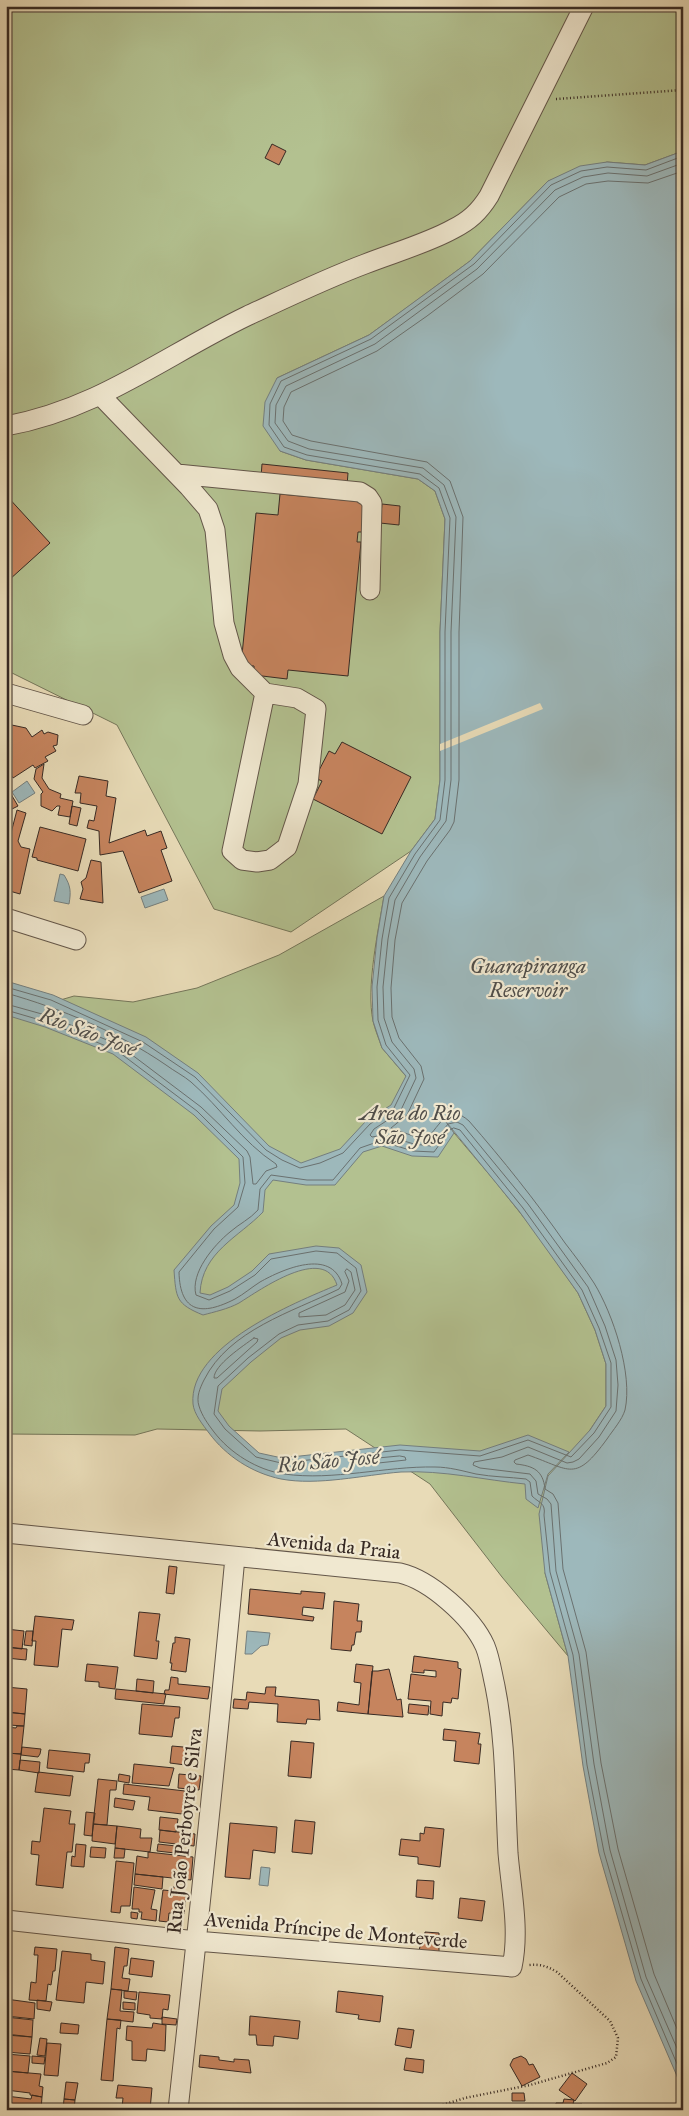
<svg xmlns="http://www.w3.org/2000/svg" width="689" height="2116" font-family="'IM FELL Great Primer',serif">
<style>
.green{fill:#b3c190;stroke:#75765a}
.water{fill:#9db8bb;stroke:#747f7f}
.pier{fill:#e8dbb7}
.lines{fill:none;stroke-linecap:round;stroke-linejoin:round}
.shore{stroke:#6a7170;stroke-width:1}
.building{fill:#c6845e;stroke:#372a24}
.minor-casing{stroke:#635649;stroke-width:21}
.path{stroke:#372a24;stroke-width:2.5;stroke-dasharray:1 2.5;stroke-linecap:butt}
.minor{stroke:#f0e8d0;stroke-width:19}
.labels{text-anchor:middle;stroke-width:4.5;stroke-linejoin:round;paint-order:stroke}
.street-label{font-size:20px;fill:#372a24;stroke:#f0e8d0}
.water-label{font-size:21px;font-style:italic;fill:#504e4a;stroke:#f0e8d0}
</style>
<rect width="100%" height="100%" fill="#e8dbb7"/>
<filter id="stains"><feTurbulence type="fractalNoise" baseFrequency=".004" numOctaves="4"/><feColorMatrix values="0 0 0 0 .2 0 0 0 0 .09 0 0 0 0 .02 0 0 0 .5 -.17"/></filter>
<radialGradient id="worn" r=".72"><stop offset=".6" stop-color="#630" stop-opacity="0"/><stop offset="1" stop-color="#630" stop-opacity=".3"/></radialGradient>
<path class="green" d="M6 6H683V151L645 165 607 162 548 181 470 261 416 301 369 335 277 378 280 451 306 460 418 479 435 491 445 519 440 632V780L435 819 411 851 291 932 214 909 117 725 6 670Z
M384 896C378 932 366 987 373 1021 375 1030 379 1039 382 1048L494 1180 537 1234 578 1293 595 1330 606 1364V1406L590 1430 545 1573 568 1656 502 1577 430 1484 346 1429 260 1431 157 1429 135 1435 6 1434V1016L74 996 133 1002 197 988 279 955Z"/>
<path class="water" d="M683 151V2090L636 1981 599 1853 583 1766 568 1656 545 1573 539 1514 548 1476 590 1430 606 1406V1364L595 1330 578 1293 519 1211 443 1118 454 1133 438 1157 412 1156 382 1146 363 1152 335 1185H306L273 1180 265 1190 263 1212C239 1237 202 1252 200 1293L210 1295 228 1287 252 1271 269 1254 316 1246 339 1248 361 1265 367 1292 353 1313 329 1326 300 1330 281 1338 251 1362 222 1389 218 1411 229 1426 259 1453 282 1458 400 1445 480 1451 528 1435 569 1452 548 1474 538 1508 526 1499 525 1484C484 1480 443 1470 401 1472 363 1475 318 1486 281 1479 252 1473 226 1456 209 1433 203 1425 194 1414 193 1404 188 1346 294 1303 337 1285 324 1244 260 1290 239 1303 228 1309 214 1312 203 1315 176 1304 176 1298 174 1270L211 1226 234 1205 240 1183 239 1159 194 1115 113 1054 45 1027 6 1015V981L53 995 146 1037 198 1073 269 1146 301 1163 340 1149 366 1121 391 1105 406 1076 382 1048 373 1021 372 987 377 938 384 896 411 851 435 819 440 780V632L445 519 435 491 418 479 306 460 280 451 263 426 265 402 277 378 369 335 470 261 548 181 580 166 607 162 645 165Z
M27 781 35 793 19 803 12 792Z
M60 874 64 875C71 886 71 892 69 904L54 901Z
M164 889 168 900 145 908 141 897Z
M247 1631 270 1633 268 1645 261 1646 252 1654H245Z
M261 1867 270 1868 268 1886 259 1885Z"/>
<path class="pier" d="M540 703 543 709 440 751V744Z"/>
<g class="lines">
<path class="shore" d="M683 163 647 176 608 173 583 177 555 190 477 269 375 344 286 386 276 405 275 423 288 441 309 449 423 468 444 485 456 517 451 632V780L446 821 420 857 395 900 388 939 383 987 384 1018 392 1042 414 1069 416 1078 400 1112 374 1129 370 1135 372 1137 384 1135 414 1144 431 1146 448 1124 457 1122 463 1125 528 1204 588 1287 605 1326 616 1360 618 1385 616 1411 599 1437 579 1459 573 1462 567 1463 528 1447 502 1457 474 1462 473 1465 480 1468 530 1474 536 1481 538 1494 547 1499 551 1504 556 1571 579 1654 594 1764 610 1850 646 1977 683 2062
M683 171 648 183 608 181 586 184 559 197 483 274 427 316 377 351 291 392 284 407 283 421 292 435 311 441 427 462 450 481 463 517 459 632V780L454 822 450 830 427 861 402 903 395 940 391 988 392 1017 399 1038 421 1066 424 1079 407 1115 391 1128 416 1137 427 1138C440 1126 448 1102 469 1121 503 1160 535 1200 565 1243 575 1256 585 1269 594 1283 613 1314 633 1374 625 1410 622 1420 613 1430 607 1439 575 1483 571 1470 528 1455L515 1460 514 1462 516 1464C533 1466 543 1470 545 1489L553 1494 558 1503 563 1569 586 1652 601 1763 618 1849 654 1974 683 2043
M6 987 51 1000 143 1042 195 1077 266 1150 282 1160 300 1168 320 1163 343 1153 370 1124 394 1108 410 1075 386 1045 378 1020 377 987 382 939 389 898 415 854 440 820 445 780V632L450 518 439 488 420 474 307 455 284 447 269 425 270 404 281 381 371 339 474 264 551 185 581 171 607 167 646 170 683 156
M6 993C62 1009 118 1032 166 1065 174 1071 184 1076 191 1082 221 1108 242 1142 276 1164L277 1167 266 1171 256 1184H253L250 1157 247 1151 201 1107 119 1045 49 1016 6 1004
M6 1010 47 1022 116 1050 197 1111 243 1157 245 1183 238 1207 214 1229 179 1272C180 1313 202 1316 235 1299 244 1294 252 1287 260 1282 283 1269 331 1248 342 1284L339 1289C292 1312 229 1330 204 1380 200 1388 196 1397 199 1406 202 1416 208 1424 214 1432 230 1453 257 1470 284 1474 334 1481 385 1466 435 1467 449 1467 463 1471 476 1474 493 1477 509 1477 526 1479L530 1482 532 1496C539 1503 546 1503 544 1515L550 1572 573 1655 587 1765 604 1852 641 1979 683 2078
M454 1128 460 1130 523 1208 582 1290 599 1328 611 1363V1407L594 1433 571 1457 528 1440 480 1456 400 1450 281 1463 256 1457 225 1429 214 1414 218 1386 248 1358 279 1334 298 1325 328 1321 349 1310 361 1291 356 1268 337 1253 316 1251 271 1259 255 1275 230 1291 209 1300 196 1295C190 1273 214 1245 230 1232 239 1224 250 1219 258 1210L260 1189 271 1175 307 1180H333L360 1148 380 1141 413 1151 434 1152 450 1130Z
M347 1269 351 1272 355 1290 345 1305 326 1315 299 1317V1313L345 1292 349 1281 345 1272Z
M254 1338 258 1339 257 1342 217 1378H214C214 1365 243 1346 254 1338Z
M400 1456 405 1457 406 1460 360 1465 358 1463 360 1460Z"/>
</g>
<path class="building" d="M272 144 286 151 279 165 265 158Z
M262 464 348 473 347 486 261 477Z
M280 494 365 502 363 532H358L357 542H361L348 676 288 670 287 679 254 675V666L241 665 256 513 278 515Z
M6 495 50 543 9 580 6 578Z
M382 504 400 506 399 525 380 523Z
M7 724 26 728 32 737 42 730 44 734 48 732 58 735 57 745 53 746 56 751 45 757 48 761 35 768 33 765 13 778 6 766Z
M342 742 411 777 382 834 313 799 322 781 315 778 329 751 335 754Z
M44 764 42 778 49 789 61 794 60 798 73 801 70 817 58 815 60 806H57L52 811 41 806V794L43 792 34 779 36 769Z
M79 776 108 781 106 796 116 798 109 843 145 830 147 836 161 831 167 848 161 850 172 881 139 893 123 851 100 855 99 831 87 828 89 820 94 821 97 806 80 803 81 793H75Z
M8 789 18 806 12 809 6 808Z
M72 806 81 808 77 826 69 824Z
M17 810 26 813 18 841 21 847 30 849 20 894 6 890V852Z
M40 827 86 839 78 871 37 860V858L32 857Z
M91 860 101 862 103 903 80 899 83 889 81 882 86 878Z
M169 1566 177 1567 174 1594 166 1593Z
M250 1589 301 1594V1591L325 1593 323 1609 303 1607 302 1615 314 1617 313 1621 248 1614Z
M334 1601 359 1604 357 1621H362L361 1632H356L354 1645H352L351 1651 331 1649Z
M139 1612 160 1614 156 1641H159L157 1659 134 1656Z
M35 1616 74 1620 72 1630 62 1629 58 1667 34 1665 36 1641H32Z
M6 1629 24 1631 22 1649 6 1647Z
M26 1631H33L32 1646 24 1645Z
M175 1637 190 1639 186 1672 171 1670 172 1663H170L173 1643H175Z
M6 1647 27 1649 26 1660 6 1658Z
M414 1656 458 1662V1668L461 1669 458 1699 452 1698 451 1703 443 1702 442 1716 430 1714 431 1701 408 1699 411 1674 436 1677V1671L424 1670V1673L412 1672Z
M87 1664 118 1667 115 1689 99 1687V1682L85 1681Z
M356 1664 373 1666 368 1714 337 1711 338 1702 359 1705 361 1683 354 1682Z
M389 1669 397 1700 401 1699 403 1717 368 1714 372 1671H378Z
M171 1677 178 1678V1684L210 1687 208 1699 164 1694 165 1690H169Z
M137 1679 154 1681 153 1693 136 1691Z
M6 1687 27 1689 25 1714 6 1712Z
M266 1687H276L275 1696 319 1700 320 1720 307 1719 306 1724 277 1722 278 1704 249 1702 248 1709 233 1708 234 1699 246 1700 247 1692 265 1694Z
M116 1689 166 1694 164 1704 115 1699Z
M142 1704 180 1707 179 1718H175L172 1737 139 1734Z
M409 1704 429 1706 428 1715 408 1713Z
M6 1712 25 1714 24 1726 9 1725V1723L6 1722Z
M17 1726H24L21 1754 6 1753V1727L16 1728Z
M444 1729 480 1733 478 1744H481L479 1764 454 1761 456 1741 443 1740Z
M291 1741 314 1743 311 1778 288 1776Z
M172 1746 195 1748 193 1766 170 1763Z
M22 1747 41 1749 40 1754 38 1757 21 1755Z
M49 1750 90 1754 89 1763H85L84 1772 47 1768Z
M6 1753 21 1754 19 1770 6 1769Z
M20 1760 40 1762 39 1773 19 1770Z
M134 1764 174 1768 169 1786 132 1783Z
M6 1769 11 1770 9 1787 6 1786Z
M38 1772 73 1776 70 1796 35 1792Z
M119 1774 130 1776 129 1783 118 1781Z
M179 1774 201 1776 199 1790 178 1788Z
M98 1779 117 1781 116 1790H110L107 1825 93 1824Z
M124 1784 185 1791 182 1814 148 1810 150 1797 123 1794Z
M115 1798 135 1801 133 1810 114 1807Z
M44 1808 71 1811 69 1824H75L72 1852H67L63 1888 36 1885 39 1855 31 1854 32 1841 40 1842Z
M86 1812 95 1813 92 1836 84 1835Z
M160 1817 178 1819 176 1832 159 1830Z
M295 1820 315 1822 312 1854 292 1852Z
M230 1823 277 1827 275 1853 253 1850 250 1879 225 1877Z
M93 1824 117 1826 115 1844 92 1841Z
M117 1826 141 1829 140 1838H152L150 1852 115 1848Z
M425 1827 444 1829 440 1867 418 1864V1857L399 1855 401 1839 420 1841V1833L424 1834Z
M160 1830 195 1834 194 1846 159 1842Z
M76 1844 86 1845 84 1867 71 1866 72 1856 75 1857Z
M158 1844 176 1846 175 1853 157 1851Z
M91 1847 106 1848 105 1858 90 1857Z
M115 1848 125 1849 124 1858H114Z
M148 1852 193 1857 191 1880 135 1874 137 1856 148 1858Z
M116 1861 134 1863 130 1906H121L120 1913 111 1912Z
M135 1874 163 1877 162 1889 134 1885Z
M417 1880 434 1881 433 1899 416 1897Z
M134 1887 155 1890 151 1909 157 1910 156 1921 141 1919 142 1912H139V1909H132Z
M173 1887 183 1889 182 1892H186L184 1914 169 1913 168 1922 159 1921 163 1890 173 1891Z
M460 1898 485 1901 482 1921 458 1918Z
M131 1912 138 1913 137 1919 131 1918Z
M425 1932 439 1933V1953L419 1951 421 1942H424Z
M35 1947 57 1949 55 1971H53L51 1985 48 1984 46 2001 29 2000 31 1982 36 1983 38 1955H34Z
M115 1947 129 1949 127 1966H124L122 1978 130 1979 128 1991 111 1989Z
M62 1951 91 1954V1960L105 1962 103 1984 86 1982 84 2003 56 2000Z
M6 1956H11L7 1990H6Z
M131 1958 154 1961 152 1977 129 1974Z
M111 1989 122 1990 120 2011 134 2012 133 2022 107 2019Z
M124 1991 137 1992 136 2000 124 1998Z
M338 1991 383 1996 380 2022 358 2019 359 2015 336 2012Z
M139 1992 170 1995 168 2010 163 2009 162 2019 150 2018V2015L137 2013Z
M6 1999 35 2003 34 2019 6 2016Z
M37 2000 52 2002 50 2011 37 2009Z
M123 2002 135 2003V2010L123 2009Z
M250 2016 300 2021 298 2039 274 2036 273 2046 257 2045 256 2035H249Z
M6 2017 33 2020 32 2037 6 2034Z
M162 2017 177 2019 176 2025 162 2024Z
M107 2019 121 2020 120 2029 117 2028 113 2081 101 2080Z
M61 2023 79 2025 78 2034 60 2033Z
M153 2023 166 2025 165 2051 147 2049 146 2061 132 2060V2041L126 2040 127 2026 152 2028Z
M398 2028 414 2030 411 2048 395 2045Z
M6 2035 32 2037 30 2054 6 2052Z
M40 2038 47 2039 45 2056 37 2055Z
M47 2043 61 2044 58 2076 44 2075Z
M6 2054 30 2056 28 2073 6 2071Z
M200 2055 219 2057V2060L234 2062V2059L249 2060 251 2073 199 2067Z
M32 2056 45 2057 44 2064 32 2063Z
M521 2056 526 2059 529 2065 533 2064 540 2077 522 2086 510 2065 513 2059Z
M406 2058 424 2060 423 2073 404 2070Z
M6 2071 41 2074 39 2086 43 2087 42 2097 30 2095V2093L6 2090Z
M572 2073 587 2084 575 2101 559 2090Z
M66 2082 78 2083 75 2100 64 2099Z
M118 2085 152 2088 150 2110 122 2108 123 2098H116Z
M512 2093H524L525 2101H512Z
M32 2095 42 2097 41 2110H6V2096L31 2099Z
M64 2099 75 2100 74 2110H63Z
M564 2099 574 2100 573 2104H582V2109L599 2110H555L556 2103H563Z"/>
<g class="lines">
<g class="minor-casing">
<path id="minor" d="M101 396 189 487 208 509 215 530 224 623 233 655 240 668 265 693 297 698 316 709 308 784 287 847 270 860 257 862 242 860 232 851 265 693
M6 426C99 409 164 356 247 316 286 298 325 279 365 264 393 253 428 243 453 229 469 221 479 212 489 196L584 6
M177 474 360 492 368 497 372 503 370 590
M6 693 83 715
M6 918 76 940
M6 1533 400 1573C430 1580 472 1617 485 1646 490 1658 492 1673 495 1686 506 1741 505 1797 508 1853 511 1890 520 1930 512 1967L196 1941 6 1920
M178 2110C198 1926 218 1742 235 1557"/>
</g>
<path class="path" d="M556 99 683 90
M426 2110 465 2098 530 2085 607 2063 616 2057 618 2038 610 2021 557 1972C547 1966 540 1964 529 1965"/>
<use href="#minor" class="minor"/>
</g>
<g class="labels">
<g class="street-label">
<text transform="translate(334 1545) rotate(6)" y="7">Avenida da Praia</text>
<text transform="translate(184 1831) rotate(-84)" y="7">Rua João Perboyre e Silva</text>
<text transform="translate(336 1930) rotate(5)" y="7">Avenida Príncipe de Monteverde</text>
</g>
<g class="water-label">
<text x="528" y="973">Guarapiranga<tspan x="528" dy="24">Reservoir</tspan></text>
<text transform="translate(88 1032) rotate(21)" y="7">Rio São José</text>
<text x="410" y="1120">Area do Rio<tspan x="410" dy="24">São José</tspan></text>
<text transform="translate(328 1461) rotate(-5)" y="7">Rio São José</text>
</g>
</g>
<rect width="689" height="2116" fill="none" stroke="#e8dbb7" stroke-width="25"/>
<rect x="8" y="8" width="674" height="2101" fill="none" stroke="#372a24" stroke-width="2.5"/>
<rect x="12" y="12" width="664" height="2091" fill="none" stroke="#372a24"/>
<rect width="100%" height="100%" filter="url(#stains)"/>
<rect width="100%" height="100%" fill="url(#worn)"/>
</svg>
